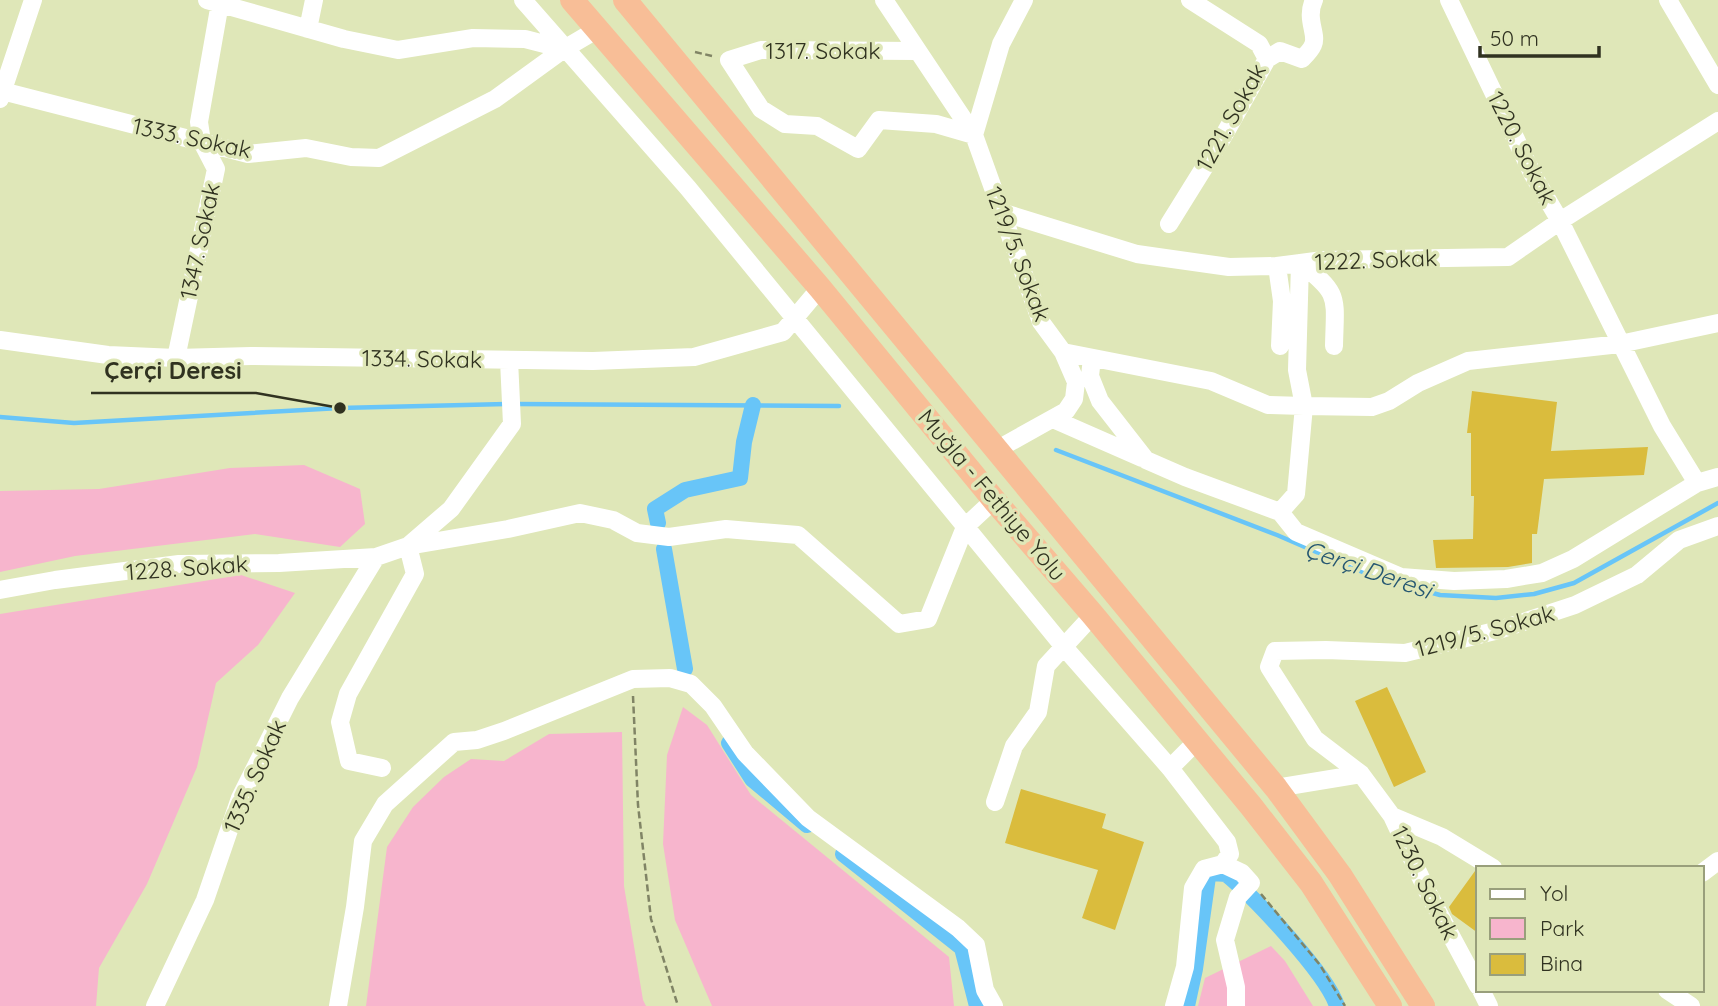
<svg xmlns="http://www.w3.org/2000/svg" width="1718" height="1006" font-family="Quicksand,sans-serif">
<style>
.green{fill:#f7b5cd}
.lines{fill:none;stroke-linecap:round;stroke-linejoin:round}
.stream{stroke:#68c5f8;stroke-width:4.5}
.canal{stroke:#68c5f8;stroke-width:16}
.building{fill:#dabc3d}
.path{stroke:#808465;stroke-width:2.5;stroke-dasharray:7 3.5;stroke-linecap:butt}
.minor{stroke:#fff;stroke-width:18}
.highway{stroke:#f8be97;stroke-width:24}
.labels{text-anchor:middle;stroke-width:7;stroke-linejoin:round;paint-order:stroke}
.street-label{font-size:23px;fill:#303220;stroke:#dfe7b8}
.water-label{font-size:24px;font-style:italic;fill:#245671;stroke:#dfe7b8}
.leader{fill:none;stroke:#303220;stroke-width:2.5}
.callout-dot{fill:#303220;stroke:#dfe7b8;stroke-width:2.5}
.callout-label{font-size:24px;text-anchor:middle;font-weight:bold;fill:#303220;stroke:#dfe7b8;stroke-width:7;stroke-linejoin:round;paint-order:stroke}
</style>
<rect width="100%" height="100%" fill="#dfe7b8"/>
<path class="green" d="M304 465 360 489 365 524 340 547 255 534 75 556 0 572V491L99 489 230 468Z
M241 575 295 593 258 645 216 683 197 767 147 884 99 968 96 1006H0V614Z
M683 707 707 725 751 795 949 957 954 1006H712L675 920 663 844 667 755Z
M622 732 624 886 643 1000 646 1006H366L387 847 413 807 444 777 471 759 504 761 549 734Z
M1271 946 1285 961 1313 1006H1198L1205 978Z"/>
<g class="lines">
<path class="stream" d="M515 404 839 406
M0 417 74 423 340 408 506 404
M1056 450 1277 535 1374 577 1440 595 1496 598 1534 594 1574 583 1718 503"/>
<path class="canal" d="M658 523 655 509 685 490 740 478 744 442 753 405
M664 549 685 669
M729 743 752 779 807 825
M843 854 962 948 977 1006
M1187 1006 1195 969 1208 877 1212 873 1226 874C1253 896 1327 974 1337 1006"/>
</g>
<path class="building" d="M1472 391 1557 402 1551 451 1648 447 1644 475 1544 479 1537 534H1532V563L1508 567 1436 568 1433 540 1473 539 1474 496H1471V433H1467Z
M1387 687 1426 772 1394 787 1355 701Z
M1021 789 1106 814 1102 828 1144 842 1115 930 1082 918 1098 870 1005 843Z
M1475 871 1478 872V933L1452 914 1449 907Z"/>
<g class="lines">
<path class="path" d="M695 52 712 56
M633 696 638 805 651 919 678 1006
M1261 894 1320 965 1345 1006"/>
<path class="minor" d="M207 0 344 39 398 50 473 38 525 39 564 49 598 29
M523 0 688 188 1064 647 1170 768
M884 0 974 135 1041 322 1063 352 1076 382 1074 399 1066 411 996 450
M1449 0 1533 175 1560 221 1662 426 1697 483
M1668 0 1718 85
M308 29 314 0
M918 51 761 50 729 60 761 109 785 124 817 126 858 149 879 120 936 124 974 135
M1267 59 1280 51 1302 59C1306 55 1311 50 1313 45 1318 34 1305 19 1314 0
M2 91 248 154 306 148 351 157 379 158 495 99 564 49
M0 99 33 0
M974 135 1001 44 1024 0
M1001 212 1137 254 1229 267 1277 266 1323 260 1508 257 1560 221 1718 121
M1169 224 1220 142 1267 59 1259 44 1190 0
M1300 263C1341 294 1335 297 1334 346
M1277 266 1282 301 1280 346
M0 340 108 355 176 358 251 356 593 361 694 357 783 332 820 288
M1063 352 1211 381 1268 405 1304 406 1297 370 1300 263
M176 358 216 169 202 142 199 122 220 3
M1092 358 1090 376 1100 401 1146 460 1185 477 1280 512 1296 532 1401 577 1454 581 1506 579 1542 573 1573 559 1697 483 1718 477
M1053 419 1142 458
M1280 512 1296 494 1304 406 1372 407 1389 401 1418 383 1468 361 1620 344 1718 323
M0 590 55 580 179 564 279 563 376 557 408 546 451 509 512 424 509 360
M1197 741 1170 768 1227 842 1230 854 1223 864
M382 768 349 761 340 722 348 694 415 574 408 546 508 529 580 513 613 520 637 533 669 537 726 529 798 535 899 624 928 619 965 527 994 500
M1276 788 1361 774
M995 802 1014 746 1038 712 1046 666 1093 615
M1392 816 1442 837 1493 868
M1702 873 1718 861
M1478 986 1427 891 1392 816 1361 774 1315 739 1269 667 1275 651 1326 650 1405 653 1499 630 1575 605 1637 575 1679 540 1718 526
M1481 990 1489 1006
M1667 990 1691 1006
M155 1006 205 900 240 798 290 698 376 557
M338 1006 355 907 363 841 385 804 454 742 477 740 504 731 633 679 670 678 691 684 713 706 745 753 808 818 958 928 976 945 985 990 994 1006
M1174 1006 1185 967 1193 888 1204 869 1223 864 1242 873 1251 883 1238 897 1225 940 1236 987V1006"/>
<path class="highway" d="M572 0 820 288 994 500 1093 615 1251 806 1311 883 1390 1006
M625 0 1276 788 1340 875 1423 1006"/>
</g>
<g class="labels">
<g class="street-label">
<text x="823" y="59">1317. Sokak</text>
<text transform="translate(1231 117) rotate(-61)" y="8">1221. Sokak</text>
<text transform="translate(192 138) rotate(12)" y="8">1333. Sokak</text>
<text transform="translate(1522 148) rotate(63)" y="8">1220. Sokak</text>
<text transform="translate(200 241) rotate(-78)" y="8">1347. Sokak</text>
<text transform="translate(1018 254) rotate(69)" y="8">1219/5. Sokak</text>
<text transform="translate(1376 260) rotate(-2)" y="8">1222. Sokak</text>
<text transform="translate(422 359) rotate(1)" y="8">1334. Sokak</text>
<text transform="translate(992 495) rotate(50)" y="8">Muğla - Fethiye Yolu</text>
<text transform="translate(187 568) rotate(-4)" y="8">1228. Sokak</text>
<text transform="translate(1485 631) rotate(-15)" y="8">1219/5. Sokak</text>
<text transform="translate(255 776) rotate(-66)" y="8">1335. Sokak</text>
<text transform="translate(1425 883) rotate(64)" y="8">1230. Sokak</text>
</g>
<g class="water-label">
<text transform="translate(1368 570) rotate(19)" y="8">Çerçi Deresi</text>
</g>
</g>
<path class="leader" d="M340 408L256 393H91"/>
<circle class="callout-dot" cx="340" cy="408" r="7"/>
<g class="callout-label">
<text x="173" y="379">Çerçi Deresi</text>
</g>
<rect x="1476" y="866" width="228" height="126" fill="#dfe7b8" stroke="#999f7b" stroke-width="2"/>
<rect x="1490" y="889" width="35" height="10" fill="#ffffff" stroke="#999f7b" stroke-width="2"/>
<text x="1540" y="901" font-size="21" fill="#303220">Yol</text>
<rect x="1490" y="918" width="35" height="21" fill="#f7b5cd" stroke="#999f7b" stroke-width="2"/>
<text x="1540" y="936" font-size="21" fill="#303220">Park</text>
<rect x="1490" y="954" width="35" height="21" fill="#dabc3d" stroke="#999f7b" stroke-width="2"/>
<text x="1540" y="971" font-size="21" fill="#303220">Bina</text>
<path d="M1480 46v10h119v-10" fill="none" stroke="#303220" stroke-width="3.5"/>
<text x="1490" y="46" font-size="21" fill="#303220" stroke="#dfe7b8" stroke-width="5" paint-order="stroke">50 m</text>
</svg>
